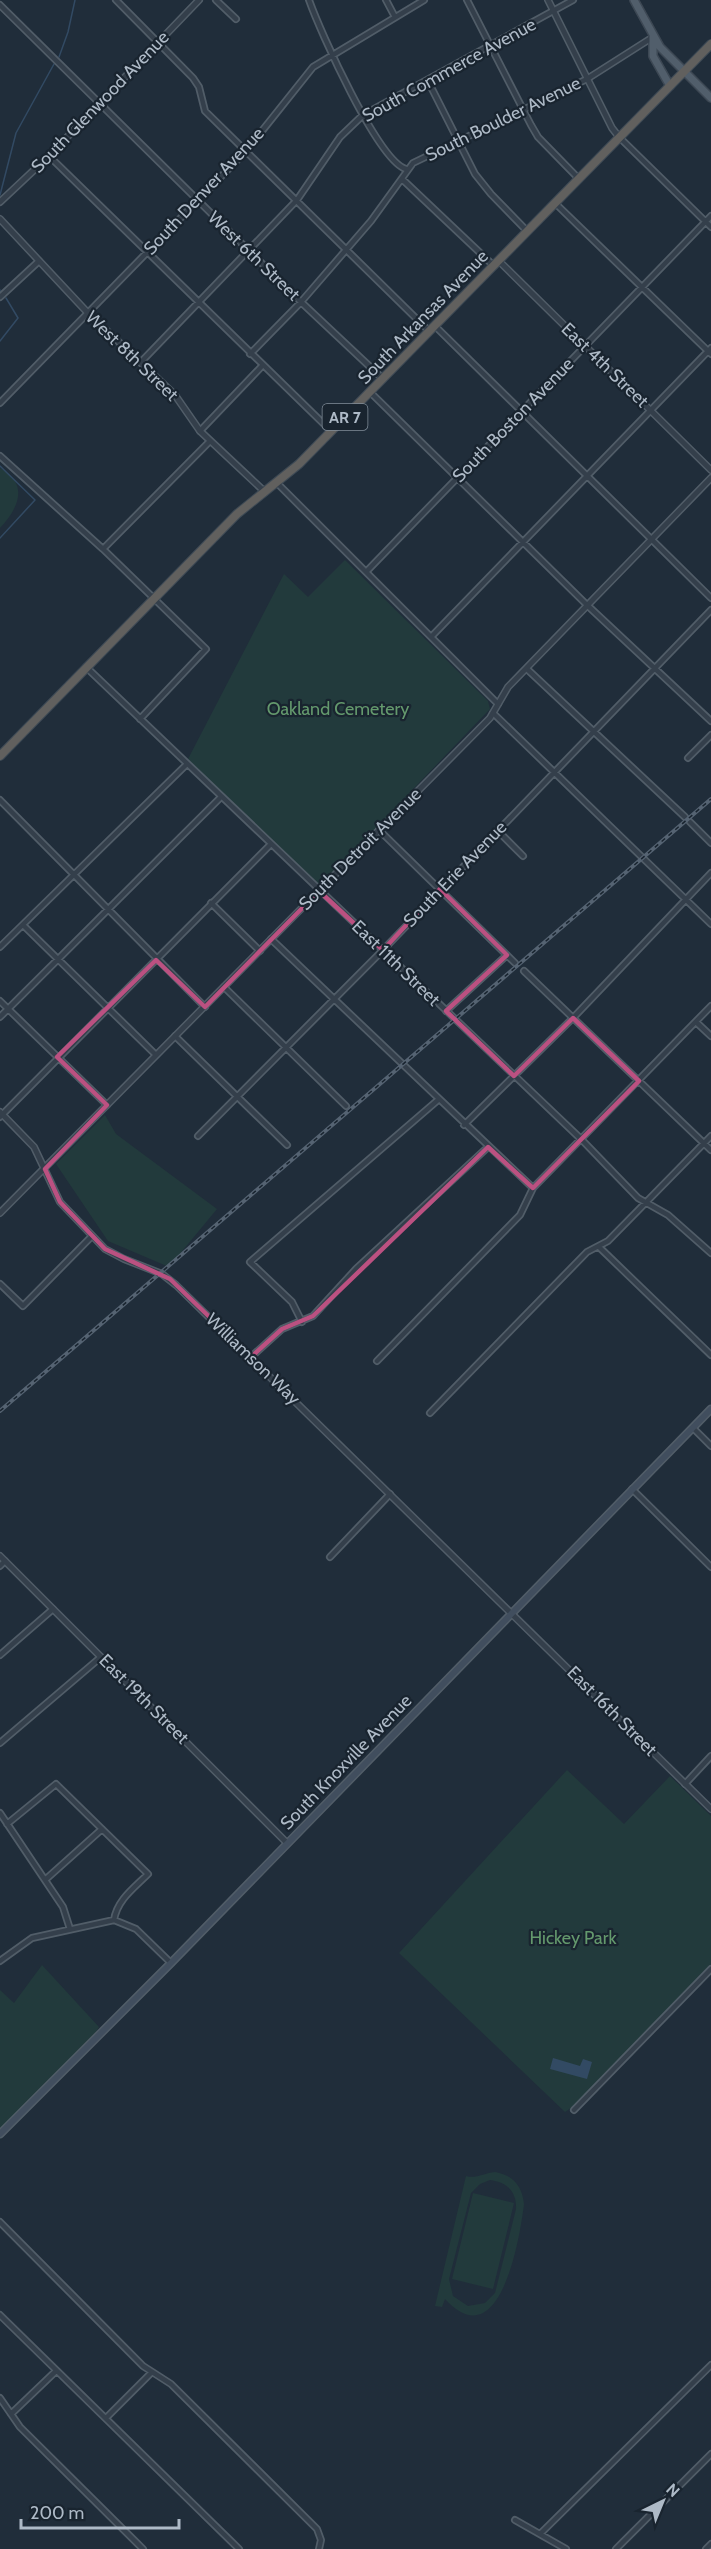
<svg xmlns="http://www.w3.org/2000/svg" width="711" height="2549" font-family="Cabin,sans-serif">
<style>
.green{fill:#223a3c;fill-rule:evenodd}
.water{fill:#324a63}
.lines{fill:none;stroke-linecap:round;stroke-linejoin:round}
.stream{stroke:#324a63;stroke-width:1.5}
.minor-casing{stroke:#515d68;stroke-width:8}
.tertiary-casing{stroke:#515d68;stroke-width:8}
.secondary-casing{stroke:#515d68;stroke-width:9}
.primary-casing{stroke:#3d4854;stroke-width:10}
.trunk-casing{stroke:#3e4a55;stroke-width:10}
.minor{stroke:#343f4b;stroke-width:4.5}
.tertiary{stroke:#343f4b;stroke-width:5}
.secondary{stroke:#414e5e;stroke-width:6}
.primary{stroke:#515e6b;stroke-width:7}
.trunk{stroke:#61605e;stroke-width:8}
.rail-casing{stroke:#556372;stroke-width:4}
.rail{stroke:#19242f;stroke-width:1.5;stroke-dasharray:4.5;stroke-linecap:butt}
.marked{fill:none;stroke:#bb5181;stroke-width:4.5;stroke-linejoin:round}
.labels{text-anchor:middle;stroke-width:4.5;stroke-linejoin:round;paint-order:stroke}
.shield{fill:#19242f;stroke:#818d99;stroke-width:1.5}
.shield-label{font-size:16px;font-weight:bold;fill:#aebac7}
.street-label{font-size:18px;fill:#aebac7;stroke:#19242f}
.park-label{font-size:18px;fill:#64996d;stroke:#19242f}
</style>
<rect width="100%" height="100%" fill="#202d3a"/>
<path class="green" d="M0 468C30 484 18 509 0 528Z
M345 560 488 701 490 709 319 887 260 836 188 759 284 574 308 597Z
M105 1115 116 1134 217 1209 169 1267 108 1241 56 1164Z
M567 1770 624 1824 670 1776 711 1816V1964L574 2106 565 2112 399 1953Z
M42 1965 99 2027 76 2064 0 2139V1990L14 2003Z
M495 2172C513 2175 522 2186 524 2204 520 2238 500 2359 445 2299L442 2307 435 2306 466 2176C476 2179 484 2173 495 2172ZM490 2180C507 2182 517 2192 516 2209L495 2293 485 2303 468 2306 453 2296 449 2279 471 2193 480 2184Z
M473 2193 514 2203 493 2289 452 2279Z"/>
<path class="water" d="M553 2058 580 2066 583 2059 592 2062 587 2079 550 2069Z"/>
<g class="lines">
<path class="stream" d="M59 57 68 32 75 0
M0 195 16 133 54 64
M0 290V291
M0 341 18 318 6 298
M0 466 35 500 0 538"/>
<g class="minor-casing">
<path id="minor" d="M116 0 193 78 199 87 205 111 429 331
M216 0 236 19
M309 0C320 31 378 161 406 169
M386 0 395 17
M467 0 531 125 538 137 579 179
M0 5 301 302 383 379
M428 81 475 174 491 194 527 231
M619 137 711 227
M49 156 331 431
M402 179 494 266
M555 203 711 354
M0 297 39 261
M435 326 711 598
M250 354 301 302 371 221 413 163 587 79 653 37
M141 362 297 200 340 137 363 115 573 0
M370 392 587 605 711 721
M0 403 246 151 313 67 424 0
M200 431 263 365
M0 456 103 549 206 649 140 719
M277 483 498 704
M103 549 210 441
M366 572 711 216
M431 637 711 348
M86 667 582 1140 638 1198 668 1215 711 1253
M527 669 685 817
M493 713 711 924
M688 758 711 735
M0 800 205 1007
M690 822 711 843
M379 830 515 963
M497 830 523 856
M211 903 260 951
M23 925 156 1055
M271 939 533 1188
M0 947 186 765
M524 971 711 1150
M224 987 346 1106
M0 1001 107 1105
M446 1011 507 955
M0 1017 220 798
M696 1022 711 1036
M175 1036 287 1145
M0 1117 270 845
M464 1125 573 1018 711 873
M198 1136 383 950 711 610
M599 1247 711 1355
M0 1284 23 1306 92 1236
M302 1322 292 1302 250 1262 438 1100
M251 1357 282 1329 313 1316 356 1269 488 1147
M377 1361 520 1215 533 1188 711 1006
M430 1413 587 1252 608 1241 711 1136
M693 1428 711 1446
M632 1489 711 1567
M330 1557 390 1494
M0 1566 5 1561
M0 1655 53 1609
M0 1743 101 1657
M685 1784 711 1756
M0 1813 63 1907 70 1929
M7 1824 56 1784 148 1874C134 1888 117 1900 114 1920
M45 1880 102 1829
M0 1961 32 1938 114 1920 136 1929 171 1963
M574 2110 711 1969
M0 2222 143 2366 171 2384 317 2529 321 2540 319 2549
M0 2315 239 2549
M0 2398 20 2427 143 2549
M11 2414 56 2371
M106 2418 152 2372
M515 2520 566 2549
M540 2534 711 2365
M616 2549 711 2454
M706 2549 711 2544"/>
</g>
<g class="tertiary-casing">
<path id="tertiary" d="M548 0 612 128 619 137
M0 202 49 156 199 0
M0 219 87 312 175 395 200 431 265 492
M499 261 711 470
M0 1112 34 1147 60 1202 105 1249 124 1259 162 1274 176 1285 711 1809
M0 1213 490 718 508 687 711 478
M0 1556 287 1843"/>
</g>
<g class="secondary-casing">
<path id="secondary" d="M0 2134 171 1963 711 1409"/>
</g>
<g class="primary-casing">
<path id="primary" d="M634 0 660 47 711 98
M653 37V56L670 86"/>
</g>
<g class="trunk-casing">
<path id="trunk" d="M0 756 237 514 299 464 711 44"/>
</g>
<use href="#minor" class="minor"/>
<use href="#tertiary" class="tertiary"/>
<use href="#secondary" class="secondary"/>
<use href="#primary" class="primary"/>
<use href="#trunk" class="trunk"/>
<g class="rail-casing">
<path id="rail" d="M0 1411 711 799"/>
</g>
<use href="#rail" class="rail"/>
</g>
<path class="marked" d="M440 889 507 955 446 1011 514 1076 573 1018 639 1081 533 1188 488 1147 313 1316 282 1329 251 1357 170 1279 105 1249 60 1202 45 1169 107 1105 57 1057 156 960 205 1007 319 891 383 950Z"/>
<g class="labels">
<rect class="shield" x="322.5" y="404" width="45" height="26" rx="4.5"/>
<g class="shield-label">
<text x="345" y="423">AR 7</text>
</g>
<g class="street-label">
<text transform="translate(449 70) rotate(-29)" y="6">South Commerce Avenue</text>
<text transform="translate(100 102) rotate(-46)" y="6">South Glenwood Avenue</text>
<text transform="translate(503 119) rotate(-26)" y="6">South Boulder Avenue</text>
<text transform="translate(204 191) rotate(-47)" y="6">South Denver Avenue</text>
<text transform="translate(254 256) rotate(44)" y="6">West 6th Street</text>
<text transform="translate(423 317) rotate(-46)" y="6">South Arkansas Avenue</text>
<text transform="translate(132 356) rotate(44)" y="6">West 8th Street</text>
<text transform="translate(605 365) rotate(44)" y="6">East 4th Street</text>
<text transform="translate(513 420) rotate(-46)" y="6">South Boston Avenue</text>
<text transform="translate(360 849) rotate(-45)" y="6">South Detroit Avenue</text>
<text transform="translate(455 874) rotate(-46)" y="6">South Erie Avenue</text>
<text transform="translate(396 963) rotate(44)" y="6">East 11th Street</text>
<text transform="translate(253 1359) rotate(44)" y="6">Williamson Way</text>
<text transform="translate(144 1699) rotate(45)" y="6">East 19th Street</text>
<text transform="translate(612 1711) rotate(45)" y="6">East 16th Street</text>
<text transform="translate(346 1762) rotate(-46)" y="6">South Knoxville Avenue</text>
</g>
<g class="park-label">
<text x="338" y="715">Oakland Cemetery</text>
<text x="573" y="1944">Hickey Park</text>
</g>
</g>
<g transform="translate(663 2501) rotate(43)" stroke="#19242f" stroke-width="4.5" paint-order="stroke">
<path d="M0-4.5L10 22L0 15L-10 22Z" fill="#aebac7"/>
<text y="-9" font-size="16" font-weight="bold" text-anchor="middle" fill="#aebac7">N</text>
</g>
<path d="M21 2519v9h158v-9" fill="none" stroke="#aebac7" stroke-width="3"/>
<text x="30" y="2519" font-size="18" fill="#aebac7" stroke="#19242f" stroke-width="4.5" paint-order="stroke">200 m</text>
</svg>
